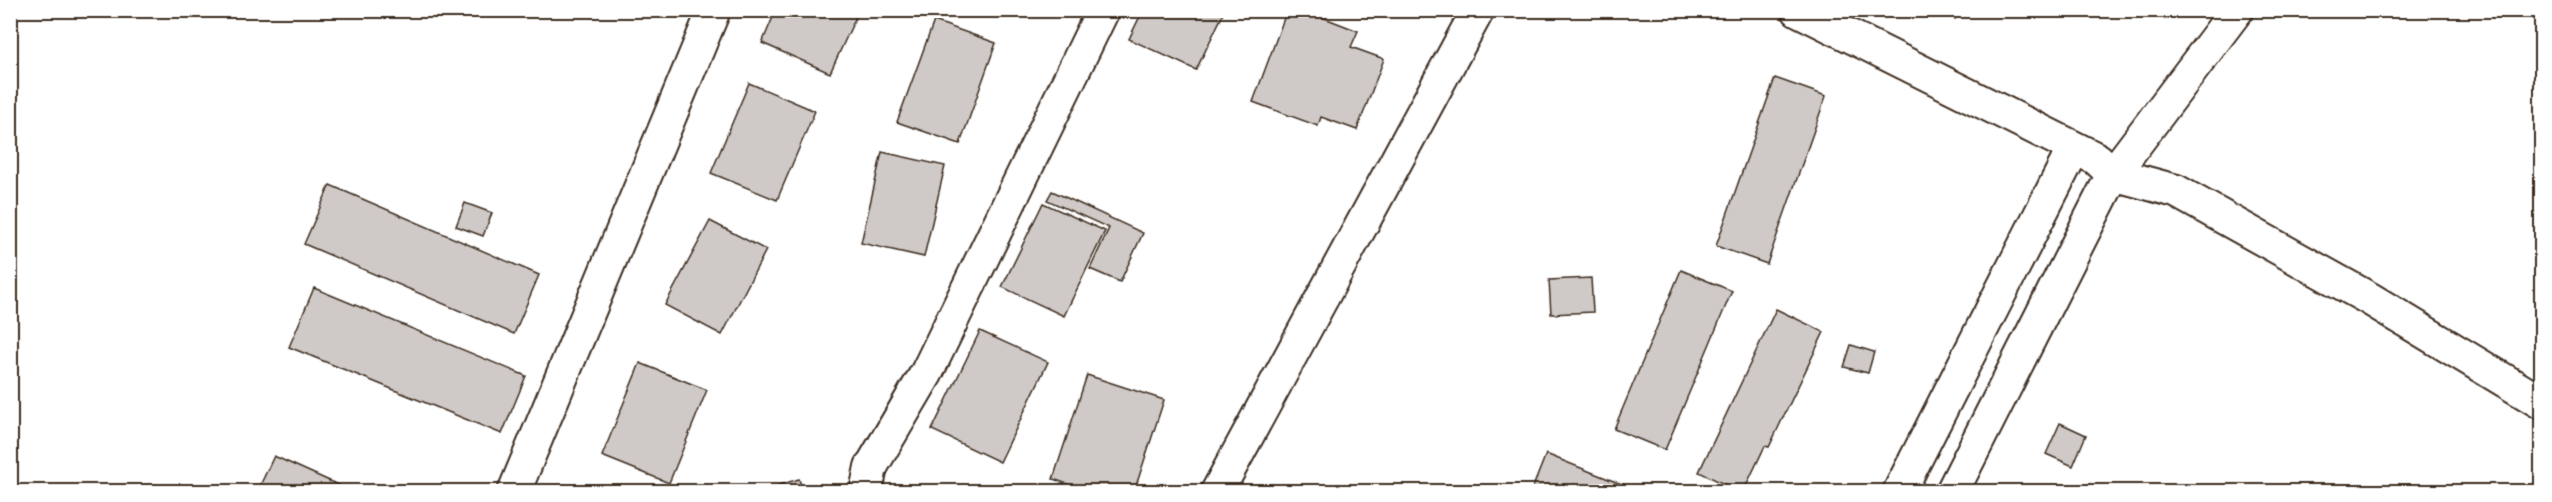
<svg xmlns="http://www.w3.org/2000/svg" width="2552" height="502" font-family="'Gochi Hand',sans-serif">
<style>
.building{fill:#cfcac7;stroke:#3b2a1e;stroke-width:1.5}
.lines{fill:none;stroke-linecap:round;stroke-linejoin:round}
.street-casing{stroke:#3b2a1e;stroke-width:36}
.street{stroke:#fff;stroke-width:32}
</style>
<rect width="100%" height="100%" fill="#fff"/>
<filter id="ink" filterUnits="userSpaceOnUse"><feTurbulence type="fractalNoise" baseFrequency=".0167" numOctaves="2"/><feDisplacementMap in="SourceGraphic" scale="12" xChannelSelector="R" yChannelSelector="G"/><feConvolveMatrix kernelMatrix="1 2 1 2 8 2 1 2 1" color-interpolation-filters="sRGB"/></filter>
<g filter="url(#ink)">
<path class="building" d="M776 10H859L830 73 762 43Z
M1143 10H1225L1196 70 1129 39Z
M1287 10H1304L1358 31 1351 47 1384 59 1357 130 1321 117 1318 126 1253 102Z
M1933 10H1958L1955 19Z
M934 21 996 43 960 144 897 122Z
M1775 78 1826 96 1767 264 1716 246Z
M749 83 815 111 777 200 711 173Z
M882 152 945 166 924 257 861 243Z
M330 185 539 275 514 334 304 244Z
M1052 191 1143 233 1120 282 1090 269 1109 228 1047 200Z
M465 203 492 213 483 236 456 226Z
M1043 203 1105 231 1064 316 1002 287Z
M710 221 766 250 722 335 665 305Z
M1681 270 1732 291 1665 450 1614 429Z
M1591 278 1593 312 1551 314 1549 280Z
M314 288 526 376 502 434 289 347Z
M1776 309 1824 332 1769 447 1765 446 1743 492H1741L1699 472Z
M980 331 1048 362 1000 462 932 430Z
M1851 345 1874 352 1868 373 1844 367Z
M640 363 707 390 669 483 602 456Z
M1087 375 1164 400 1134 492H1091L1053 479Z
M2060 423 2086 435 2073 466 2046 454Z
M1546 454 1641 492H1531Z
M274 456 354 492H257Z
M799 479 803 492H757Z"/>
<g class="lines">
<g class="street-casing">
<path id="street" d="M1798 10 2097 159 2113 174 2176 191 2370 299 2542 403
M514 492 714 10
M866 492 871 467 927 372 1103 10
M1217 492 1478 10
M1899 492 2074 148
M1952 492 2113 174 2237 10"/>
</g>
<use href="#street" class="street"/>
</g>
</g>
<rect width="2552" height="502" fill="none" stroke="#fff" stroke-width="36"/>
<rect x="18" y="18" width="2516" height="466" fill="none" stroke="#3b2a1e" stroke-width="2" filter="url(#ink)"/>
</svg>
